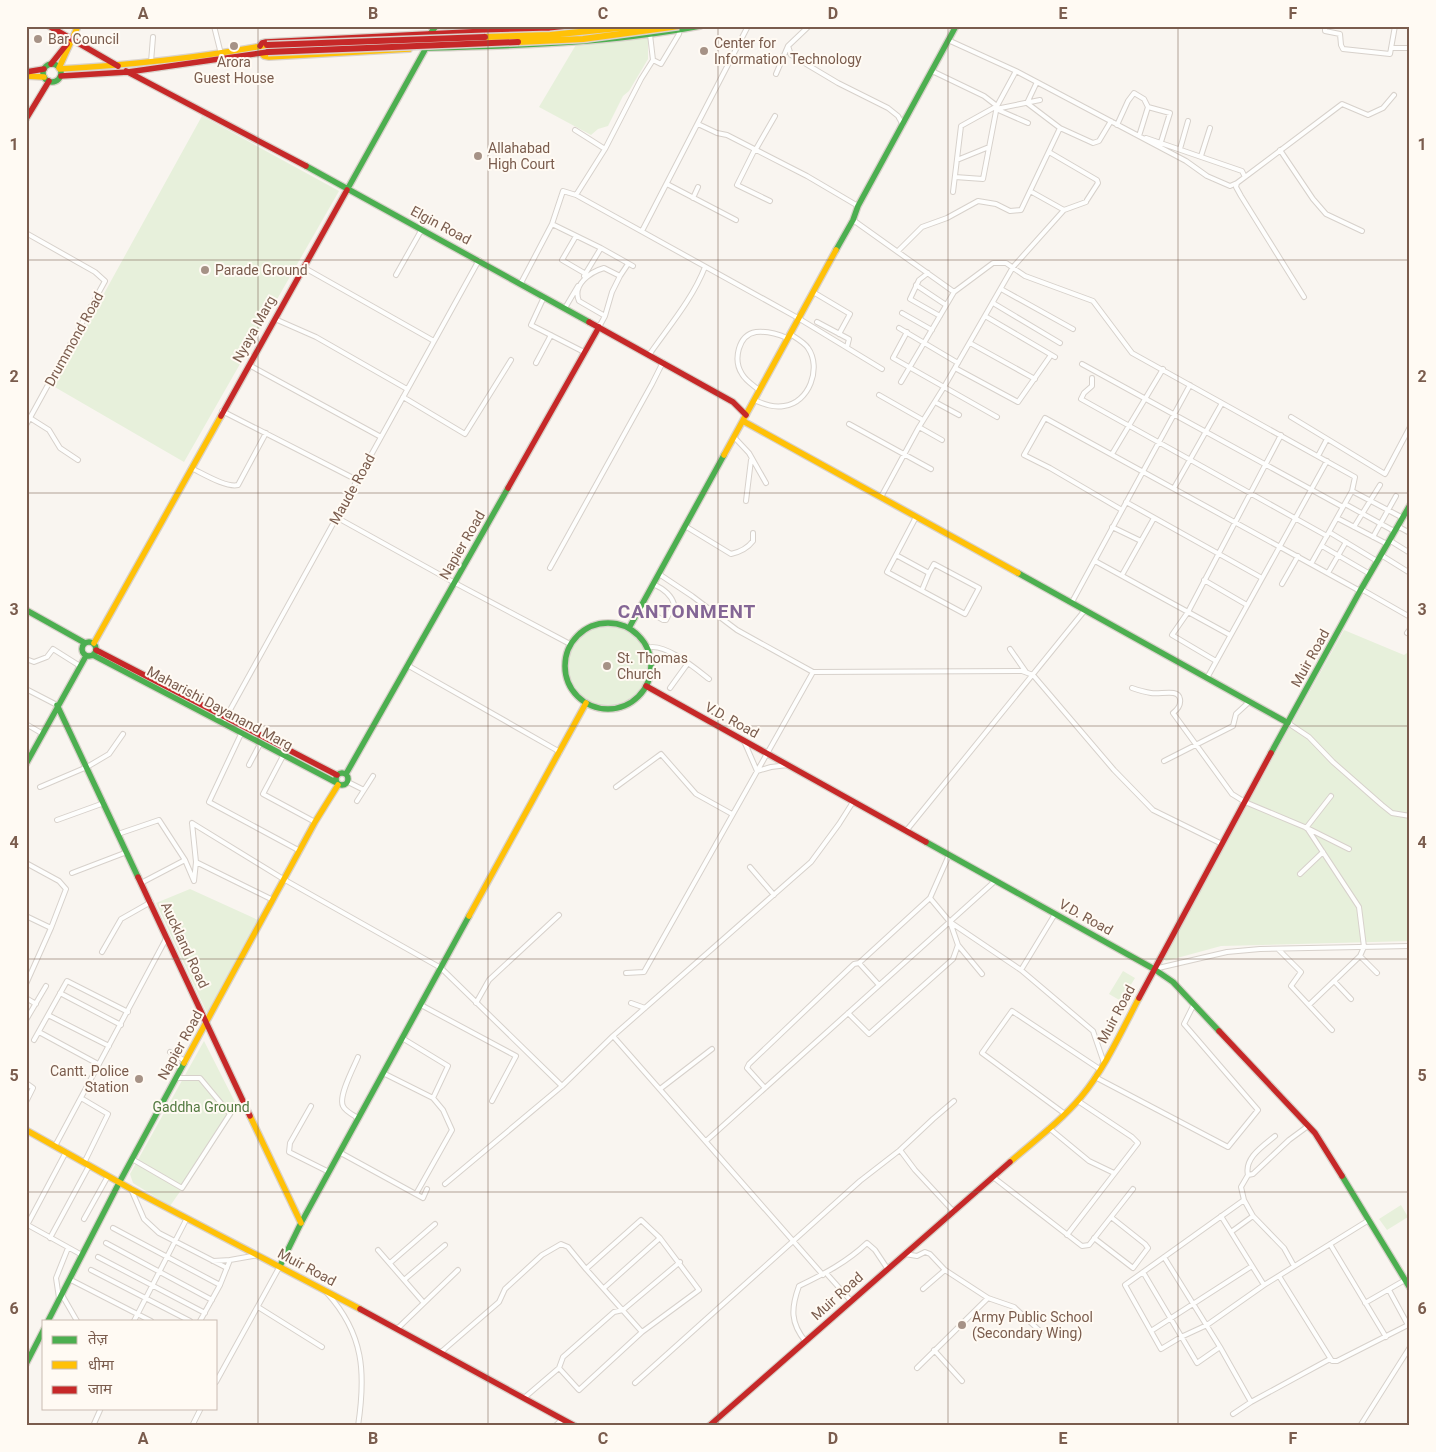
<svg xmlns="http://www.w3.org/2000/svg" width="1436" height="1452" font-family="Roboto,'Noto Sans Devanagari',sans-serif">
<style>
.green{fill:#e7f0db}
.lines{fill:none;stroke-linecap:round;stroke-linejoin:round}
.street-casing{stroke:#d7d1cb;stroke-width:6}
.fast-casing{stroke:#d9d2cb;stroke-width:8}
.slow-casing{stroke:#d9d2cb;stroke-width:8}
.jam-casing{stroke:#d9d2cb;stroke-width:8}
.street{stroke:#fefefd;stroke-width:4}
.fast{stroke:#4caf50;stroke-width:5.5}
.slow{stroke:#ffc107;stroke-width:5.5}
.jam{stroke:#c62828;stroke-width:5.5}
.slow-bridge-casing{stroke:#dad1cc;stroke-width:9;stroke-linecap:butt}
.jam-bridge-casing{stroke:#dad1cc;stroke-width:9;stroke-linecap:butt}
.slow-bridge{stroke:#ffc107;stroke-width:6}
.jam-bridge{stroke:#c62828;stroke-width:6}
.grid{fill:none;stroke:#7a5c4d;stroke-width:1;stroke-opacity:0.55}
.poi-dot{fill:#a69286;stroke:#fffaf3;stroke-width:2}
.labels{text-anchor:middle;stroke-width:4;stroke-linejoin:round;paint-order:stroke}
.poi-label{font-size:14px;fill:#7a5c4d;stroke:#fffaf3;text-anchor:start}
.street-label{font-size:14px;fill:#7a5c4d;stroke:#fffaf3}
.park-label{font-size:14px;fill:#537a41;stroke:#fffaf3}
.district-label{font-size:19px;font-weight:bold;letter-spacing:1px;fill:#846695;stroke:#fffaf3}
.neatline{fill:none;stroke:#7a5c4d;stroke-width:2}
.grid-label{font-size:16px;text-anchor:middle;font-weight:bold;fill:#7a5c4d}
</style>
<rect width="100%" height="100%" fill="#f9f5f0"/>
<path class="green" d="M648 33V59L629 91 623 96 608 126 598 129 591 135 539 107 577 43Z
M202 116 339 191 184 462 53 386Z
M568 665a40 40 0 1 1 80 0a40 40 0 1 1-80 0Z
M1344 630 1404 655 1410 651V941L1221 946 1166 961 1162 958Z
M190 889 258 920 207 1013 156 903Z
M1123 971 1135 978 1121 1001 1109 994Z
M204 1041 238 1108 170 1206 133 1183 130 1174Z
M1401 1205 1408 1217 1387 1230 1379 1219Z"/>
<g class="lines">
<g class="street-casing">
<path id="street" d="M214 26 221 54
M809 26 788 46 791 55 838 83 888 108 898 116 903 125
M1325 26V31L1340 34 1341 45 1343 49 1390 54 1395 26
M948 40 1016 71 1186 161 1207 176 1230 186 1237 183 1342 104 1368 115 1383 108 1394 95
M1391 48H1410
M653 60 661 64 679 34 680 28
M151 62 153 37
M932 71 984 96 997 106 961 126 953 192
M776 74 788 46
M1037 82 1027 103 1060 128
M1028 123 996 109 1040 100
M698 124 717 133 727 135 807 176 858 206
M1117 125 1128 101 1134 93 1144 99 1148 107
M575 130 605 149
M1139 136 1148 107 1170 113 1161 142
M1146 138 1242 171 1245 177
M755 149 737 185 770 201
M756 149 775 116
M1180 149 1188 121
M1280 150 1313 199 1326 214 1362 231
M1049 152 1097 180 1098 183 1087 200
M1201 156 1210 128
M957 160 989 147
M955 177 983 179 997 106 1016 71
M1237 183 1236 187 1241 196 1304 297
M667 184 736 220
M1030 191 1064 210
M576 195 605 149 641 79 653 60 649 26
M693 198 698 187
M853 220 954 292
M552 224 601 248 633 266
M642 231 748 26
M26 233 95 272 105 281 26 425
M576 236 562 260 586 274
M898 251 922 227 947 218 978 201 996 204 1010 211 1021 210 1060 128 1093 143 1099 141 1111 121
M303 267 434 341
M928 273 919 280 910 299 940 316
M396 275 422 229
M584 276 601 248
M521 283 552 224 563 191 576 195 798 318 882 369
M916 285 946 305
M1001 289 1073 329
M813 292 850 314 839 334
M544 297 531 325 584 352
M993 303 1060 343
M565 308 578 286
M902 313 932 330
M605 316 612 292 620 276
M985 316 1055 357
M275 319 316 337 407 389
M817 322 849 339 847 347
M599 327 605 316 579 301C572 285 590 272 604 268L620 276 628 264
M899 328 958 363
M907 332 893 358 997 417
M970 343 1035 379
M649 355C669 326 692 300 705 267
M536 363 551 335
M1082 364 1343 507
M249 365 381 437
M955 368 1018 402 1051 355
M1092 378V386L1084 393 1081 399 1327 536
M901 382 954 292 993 263H1006L1025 276 1093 301 1132 353 1355 477 1352 491
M759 390C753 385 746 381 742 374 733 360 738 335 756 332 767 331 778 334 787 338
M879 395 923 420
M403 397 465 434 511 360
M754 400C764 404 773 408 784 406 809 403 822 368 808 348 804 342 796 338 790 334
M935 402 959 415
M222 411 357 480
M1291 417 1385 474 1410 427
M30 418 49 430 60 448 78 460
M849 424 931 469
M919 427 942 440
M734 437 749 453 766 483
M1112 454 1163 369
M1318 456 1327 439
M191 468C202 473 226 488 238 485L266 433
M1174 488 1222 403
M881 497 919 427 944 387 1013 267 1064 210 1086 202
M746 501 751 460
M1126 502 1262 578
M1345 504 1394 531
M1122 510 1050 468 1024 455 1045 418 1311 564
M336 517 455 583 570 644
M1337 518 1387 544
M685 526 731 554C740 552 747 549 753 541V533
M1397 526 1410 533
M1112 527 1141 541
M1354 527 1380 485
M1329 532 1377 561
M1373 537 1396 496
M1389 540 1410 553
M1322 546 1370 574
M896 555 929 573 934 564 979 588 965 614 887 572 916 517
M1381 555 1410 573
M1095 561 1230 635
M550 568 652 384 663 362
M1328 573 1346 542
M659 574 692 596 737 630 813 672
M1122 575 1154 518
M1204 580 1247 605
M1282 584 1298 556
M1361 589 1410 617
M922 590 929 573
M1360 591 1311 564 1352 491 1403 518
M1072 602 1190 385
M641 607 663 620H666L674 604C671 594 662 588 653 584
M1407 633 1410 629
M647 648C664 642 695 668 709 679
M1010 649 1026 672
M26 659 34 662 47 657 53 649 80 666
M1216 661 1172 635 1188 612 1281 435
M407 665 560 752
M1207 678 1327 461
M670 688 688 663
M1132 688C1138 690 1145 692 1151 693 1160 695 1178 688 1180 699 1181 705 1177 710 1173 713L1232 794 1245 802 1307 828 1359 907 1364 947 1360 956 1309 1005
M26 689 57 705
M225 719 479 260
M1288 723 1309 737 1333 762 1382 805 1392 813 1410 816
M26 724 43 734
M241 734 209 802 300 851
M744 741 757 771 771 767 788 765
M283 756 263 794 315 822
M1164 761 1233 726 1236 714 1249 702
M249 765 260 744
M348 782 364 790
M40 787 87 767 109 754 123 734
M616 787 661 754 696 794 732 814
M357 801 373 776
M57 820 104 803
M192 823 285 880 441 968 562 1086
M1306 828 1331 796
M1309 829 1349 849
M906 831 1085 610
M118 834 159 820 185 860 194 881 196 862 192 823
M949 855 930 898 950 922 1021 970 1093 1031 1104 1063
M196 862 273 900
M26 863 59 881 66 889 51 928 26 984
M750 867 774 895
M72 873 127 852
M1300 874 1323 852
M141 883 185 860
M26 916 51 928
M958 945 982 974
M1278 949 1301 972 1291 986 1332 1030
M102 952 121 919 151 902
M1360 956 1377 973
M859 963 879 985
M1154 969 1227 952 1260 949 1410 946
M1021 970 1055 914
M626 973 644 972 813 672 1022 671 1033 675 1114 770 1153 810 1222 844
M1334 981 1351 999
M60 993 121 1025
M26 998 36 1004
M476 1003 489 980 559 915
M631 1003 645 1008
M421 1005 516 1056 492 1101
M848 1013 869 1034 953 959 958 945 950 922
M48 1015 109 1046
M26 1020 46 986
M39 1032 98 1064
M613 1036 823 1275
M34 1040 67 981 128 1012
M170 1052 185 1061
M358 1057C354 1067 338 1096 343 1106 345 1111 353 1115 358 1118
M383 1073 433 1098 448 1066 402 1038
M1095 1077 1228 1147 1258 1110 1184 1024 1194 1004
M26 1083 33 1088 26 1102
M765 1088 747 1068 749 1064 854 964 859 963 930 898
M660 1089 712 1049
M81 1098 108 1114 84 1163
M311 1106 290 1143 289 1152 329 1172
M1065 1114 982 1053 1012 1011 1101 1070
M1049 1128 1089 1161 1114 1173
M706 1141 995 881
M55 1146 167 937
M900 1150 915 1170 954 1212
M339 1152 423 1198 427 1189
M132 1159 182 1188 230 1114 200 1078H176
M1248 1175C1244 1158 1263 1146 1275 1136
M993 1177 1082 1246 1089 1245 1133 1189
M445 1184 562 1086 613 1036 811 862 839 824 853 802
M131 1189 144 1219 159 1233 227 1268
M416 1194 452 1130 443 1110 433 1098
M1244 1200 1241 1187 1248 1175 1253 1174 1289 1140 1308 1126
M1221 1216 1264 1285
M1253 1216 1284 1248 1294 1266
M84 1219 108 1176
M26 1224 82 1255
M26 1227 66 1152
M113 1228 220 1285
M1231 1232 1253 1216 1244 1200 1125 1285 1161 1349 1181 1337 1207 1325 1264 1285 1369 1220
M1067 1235 1138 1143 1132 1137 1078 1101
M50 1238 89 1166
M1094 1238 1133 1268 1148 1248 1145 1244 1111 1217
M106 1243 212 1300
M1330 1244 1386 1337
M378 1250 424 1303
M905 1254 917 1256 925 1252 930 1254 945 1270 923 1289
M98 1257 205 1313
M213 1261 231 1260
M390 1263 435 1224
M91 1270 190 1321
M945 1270 988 1298 1014 1307 1041 1332
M1143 1272 1197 1363 1220 1347 1164 1257
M826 1273 851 1301
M1279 1276 1332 1361H1337L1410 1324
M69 1279 151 1321
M404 1280 445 1245
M604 1288 660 1238
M1389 1290 1408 1325
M327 1293C364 1334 366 1373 358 1426
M62 1295 77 1321
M59 1298 56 1278 68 1248
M1365 1303 1405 1280
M258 1307 322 1347
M134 1321 187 1218
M200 1321 220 1285 230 1260 258 1255
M397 1329 458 1270
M1151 1331 1252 1266
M806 1342C790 1323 791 1308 799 1286 824 1274 847 1262 867 1243L875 1250 887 1268
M1220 1347 1251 1402
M934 1350 962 1381
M440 1353 499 1302 505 1289 542 1255 561 1244 568 1247 586 1269
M559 1368 563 1357 614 1312 623 1310 680 1262
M917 1368 988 1298
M216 1382 280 1266
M635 1383 860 1181 900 1150 933 1119 954 1101
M524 1398 559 1368 579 1390 642 1332 699 1290 660 1238 641 1220 586 1269 642 1332
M1233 1414 1251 1402 1330 1359
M93 1426 101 1408
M192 1426 201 1408
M555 1426 563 1419
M1360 1426 1410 1347"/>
</g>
<g class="fast-casing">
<path id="fast" d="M428 48C519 46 610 43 700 26
M43 73a9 9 0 1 1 18 0a9 9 0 1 1-18 0Z
M306 166 589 322
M347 190 426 48 430 34 436 26
M836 250 853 220 858 206 956 26
M1018 573 1288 723
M26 610 85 643
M565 666a43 43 0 1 1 86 0a43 43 0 1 1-86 0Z
M629 628 724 455
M82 649a7 7 0 1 1 14 0a7 7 0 1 1-14 0Z
M93 655 337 783
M57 705 138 877
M1271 753 1360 591 1410 505
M26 764 86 656
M336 779a6 6 0 1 1 12 0a6 6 0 1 1-12 0Z
M346 774 508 488
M926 842 1154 969 1173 982 1219 1031
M1342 1176 1410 1288
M280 1266 301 1223 469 916
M48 1321 119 1183 184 1063
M26 1364 44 1329"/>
</g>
<g class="slow-casing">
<path id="slow" d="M261 53 264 56 269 57 409 49
M59 68 78 26
M60 69C130 65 199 58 267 45
M26 76 44 77
M743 421 1018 573
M724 455 836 250
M94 643 221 416
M469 916 586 703
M184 1063 315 822 338 785
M250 1116 301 1223
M26 1130 131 1189 360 1309
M1010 1162C1034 1141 1060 1122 1081 1097 1105 1068 1121 1032 1139 998"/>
</g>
<g class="jam-casing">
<path id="jam" d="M49 26 118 66
M260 46 262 43 266 42 488 31 583 29
M51 64 67 44
M126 71 306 166
M26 72 44 69
M61 76 128 72 268 52
M26 119 49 81
M589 322 733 402 746 415
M221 416 347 190
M508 488 599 327
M96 650 337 775
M646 686 926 842
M138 877 250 1116
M1139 998 1271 753
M1219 1031 1315 1133 1342 1176
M360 1309 575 1426
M709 1426 1010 1162"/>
</g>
<use href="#street" class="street"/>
<use href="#fast" class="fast"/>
<use href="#slow" class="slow"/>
<use href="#jam" class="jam"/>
<g class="slow-bridge-casing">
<path id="slow-bridge" d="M485 37 550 35 638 26
M518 42 583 39 679 26"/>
</g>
<g class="jam-bridge-casing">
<path id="jam-bridge" d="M267 45 485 37
M268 52 518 42"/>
</g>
<use href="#slow-bridge" class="slow-bridge"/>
<use href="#jam-bridge" class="jam-bridge"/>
</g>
<path class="grid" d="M258 26V1426M488 26V1426M718 26V1426M948 26V1426M1178 26V1426M26 260H1410M26 493H1410M26 726H1410M26 959H1410M26 1192H1410"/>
<g class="poi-dot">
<circle cx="38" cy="39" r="5"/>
<circle cx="234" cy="46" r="5"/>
<circle cx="704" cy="51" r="5"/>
<circle cx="478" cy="156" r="5"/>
<circle cx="205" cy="270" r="5"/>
<circle cx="607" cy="666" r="5"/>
<circle cx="139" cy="1079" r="5"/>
<circle cx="962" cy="1325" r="5"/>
</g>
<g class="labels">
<g class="poi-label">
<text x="48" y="44">Bar Council</text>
<text x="714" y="48">Center for<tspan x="714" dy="16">Information Technology</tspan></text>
<text x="234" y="67" text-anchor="middle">Arora<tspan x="234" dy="16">Guest House</tspan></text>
<text x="488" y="153">Allahabad<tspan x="488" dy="16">High Court</tspan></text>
<text x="215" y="275">Parade Ground</text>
<text x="617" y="663">St. Thomas<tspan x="617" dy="16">Church</tspan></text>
<text x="129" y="1076" text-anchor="end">Cantt. Police<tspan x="129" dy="16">Station</tspan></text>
<text x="972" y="1322">Army Public School<tspan x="972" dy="16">(Secondary Wing)</tspan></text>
</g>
<g class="street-label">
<text transform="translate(441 225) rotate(28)" y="5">Elgin Road</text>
<text transform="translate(254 329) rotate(-61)" y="5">Nyaya Marg</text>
<text transform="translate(74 339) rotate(-61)" y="5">Drummond Road</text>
<text transform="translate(352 489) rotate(-61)" y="5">Maude Road</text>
<text transform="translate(462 545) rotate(-60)" y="5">Napier Road</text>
<text transform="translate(1310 658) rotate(-61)" y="5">Muir Road</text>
<text transform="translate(220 708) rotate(28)" y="5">Maharishi Dayanand Marg</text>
<text transform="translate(732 720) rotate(29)" y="5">V.D. Road</text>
<text transform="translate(1086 917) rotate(29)" y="5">V.D. Road</text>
<text transform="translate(185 945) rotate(65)" y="5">Auckland Road</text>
<text transform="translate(1116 1014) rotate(-62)" y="5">Muir Road</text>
<text transform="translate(180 1045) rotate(-61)" y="5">Napier Road</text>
<text transform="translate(307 1267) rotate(28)" y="5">Muir Road</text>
<text transform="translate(837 1296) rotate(-42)" y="5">Muir Road</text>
</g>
<g class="park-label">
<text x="201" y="1112">Gaddha Ground</text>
</g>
<g class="district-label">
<text x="687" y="618">CANTONMENT</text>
</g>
</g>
<rect width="1436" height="1452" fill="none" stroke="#fffaf3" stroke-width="55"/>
<rect x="42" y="1320" width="175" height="90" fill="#fffaf3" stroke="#cabbb1"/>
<rect x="52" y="1336" width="25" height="8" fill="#4caf50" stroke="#cabbb1"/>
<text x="88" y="1344" font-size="15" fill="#7a5c4d">तेज़</text>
<rect x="52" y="1361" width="25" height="8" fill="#ffc107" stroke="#cabbb1"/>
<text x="88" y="1370" font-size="15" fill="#7a5c4d">धीमा</text>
<rect x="52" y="1386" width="25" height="8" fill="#c62828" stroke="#cabbb1"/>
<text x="88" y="1394" font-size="15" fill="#7a5c4d">जाम</text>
<rect x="28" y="28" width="1380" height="1396" class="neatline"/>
<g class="grid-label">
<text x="143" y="19">A</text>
<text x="373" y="19">B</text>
<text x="603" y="19">C</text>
<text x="833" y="19">D</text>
<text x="1063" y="19">E</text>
<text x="1293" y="19">F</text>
<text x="14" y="150">1</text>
<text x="1422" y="150">1</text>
<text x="14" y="382">2</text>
<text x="1422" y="382">2</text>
<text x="14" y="615">3</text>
<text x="1422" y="615">3</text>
<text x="14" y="848">4</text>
<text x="1422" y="848">4</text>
<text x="14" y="1081">5</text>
<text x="1422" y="1081">5</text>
<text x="14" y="1314">6</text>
<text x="1422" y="1314">6</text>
<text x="143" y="1444">A</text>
<text x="373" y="1444">B</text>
<text x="603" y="1444">C</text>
<text x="833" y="1444">D</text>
<text x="1063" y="1444">E</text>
<text x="1293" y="1444">F</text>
</g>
</svg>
